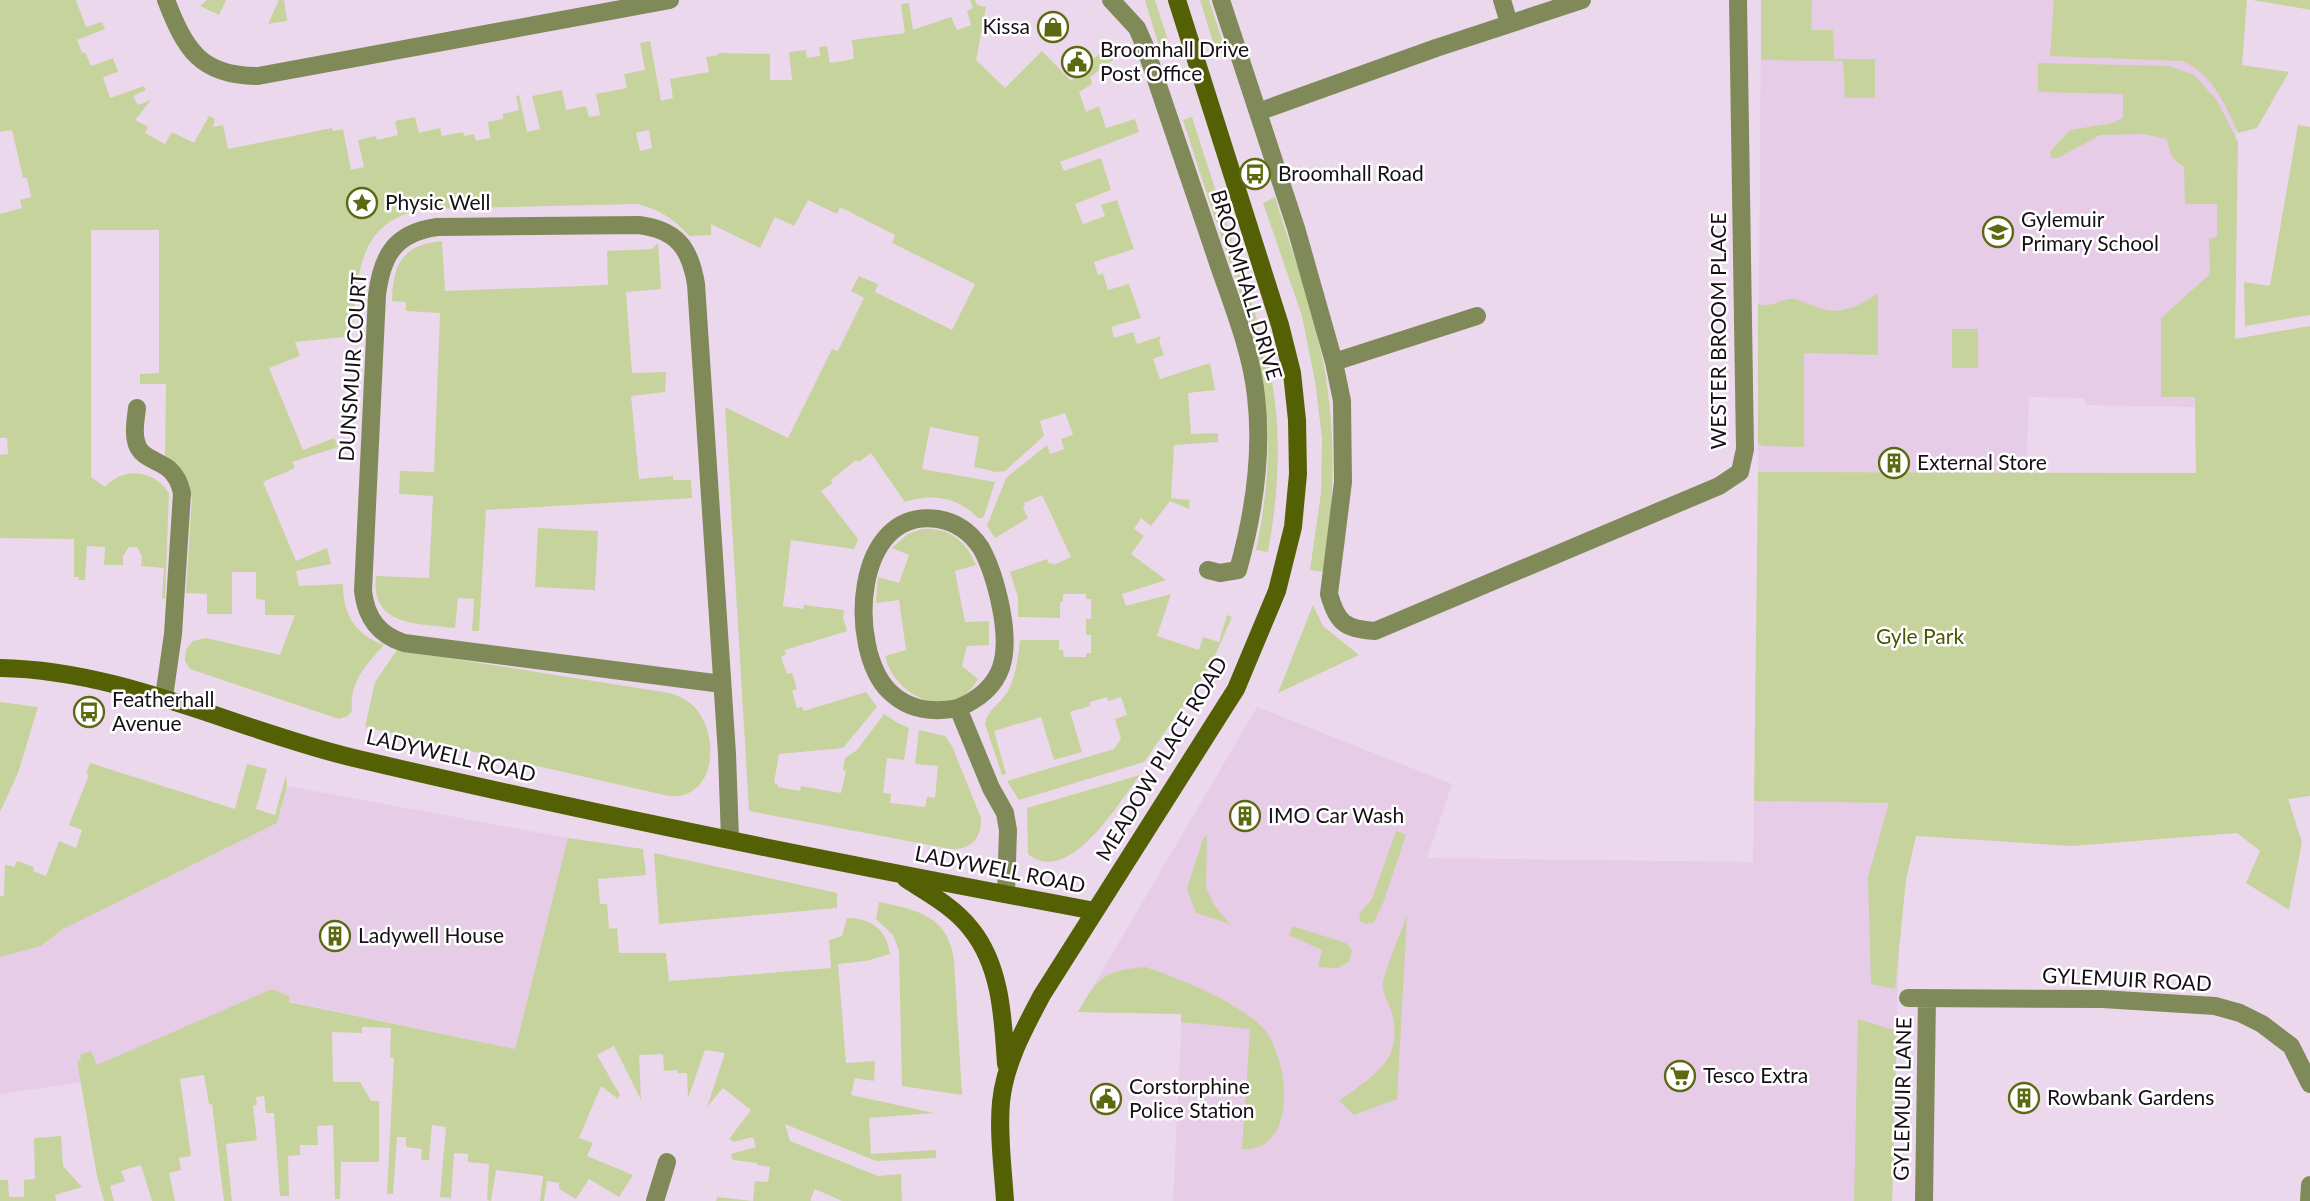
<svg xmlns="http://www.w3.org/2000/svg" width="2310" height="1201" font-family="Lato,sans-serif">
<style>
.built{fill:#e6cce6}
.green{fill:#c7d39c;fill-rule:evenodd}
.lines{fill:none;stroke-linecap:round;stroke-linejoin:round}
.street{stroke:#808a59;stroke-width:18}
.secondary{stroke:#546004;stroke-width:18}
.labels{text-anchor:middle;stroke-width:5;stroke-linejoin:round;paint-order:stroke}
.poi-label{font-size:21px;fill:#161016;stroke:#fff;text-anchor:start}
.street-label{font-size:21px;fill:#161016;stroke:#fff}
.park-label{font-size:21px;fill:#4b5600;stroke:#fff}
</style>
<rect width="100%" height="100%" fill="#ecd8ec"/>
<path class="built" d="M1761 0H2237L2235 339 2310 326 2196 474 2195 407 2085 405 2084 398 2029 397 2026 473 1758 472Z
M1257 707 1452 784 1427 858 1753 862 1754 801 1903 803 1892 1201H1173L1182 1014 1078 1012Z
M287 786 568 838 515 1049 279 999 84 1082 0 1094V957L41 946 63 929 277 823Z"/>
<path class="green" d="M0 0H76L86 27 102 22 105 29 77 40 82 53 85 52 91 66 113 58 118 72 103 77 110 98 144 86 146 90 133 96 138 105 151 100 135 120 148 127 145 133 165 144 172 132 194 143 209 116 215 119 213 127 223 125 228 149 332 128 333 131 343 129 351 170 364 167 358 140 376 136 377 140 398 135 395 121 415 117 419 133 440 128 442 136 463 132 464 136 474 134 476 141 490 138 488 122 503 119V114L519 110 516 96 519 95 527 132 540 129 532 96 562 90 566 110 586 106 589 117 600 115 596 94 627 88 624 74 645 70 640 43 650 41 661 101 673 98 670 79 709 72 706 57 718 55V53L770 54V80H792L789 52 806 50 807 58 820 56 819 47 827 46 830 63 854 59 852 40 905 33 901 4 909 3 913 30 951 17 957 30 971 25 967 11 973 8 970 0H975L977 5 986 7 976 60 1005 88 1042 51 1071 81 1104 49 1114 59 1090 77 1092 84 1079 92 1086 112 1099 106 1106 128 1135 119 1139 132 1060 162 1064 171 1101 158 1111 190 1075 204 1083 224 1105 216 1101 205 1117 200 1134 249 1094 262 1098 275 1103 274 1108 290 1129 284 1141 318 1111 327 1114 338 1133 332 1137 344 1161 336 1159 341 1164 355 1153 359 1160 379 1210 363 1215 390 1188 393 1191 434 1218 433V442L1174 445 1171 498 1190 500 1189 509 1170 501 1151 526 1141 518 1134 529 1144 536 1131 554 1166 580 1122 594 1126 606 1171 594 1157 636 1199 650 1203 637 1219 642 1227 615 1232 617 1210 667 1144 762 1019 800 1007 781 1114 749 1121 739 1115 719 1127 715 1121 697 1108 701 1107 697 1090 702V706L1070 712 1082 752 1054 760 1041 717 994 731 1006 774 1002 775 985 724C987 710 1001 703 1008 691 1016 675 1018 658 1020 640H1059V650H1063L1064 657H1086V653H1091V635H1086V619H1091V599H1086V594H1063V601L1060 602V618L1018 617V597L1010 572 1047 559 1049 564 1053 563 1054 565 1071 557 1042 495 1024 503 1025 506 1023 508 1028 518 995 538 987 526 1006 478 1047 445 1050 454 1064 449 1061 439 1073 435 1065 413 1040 421 1044 436 1005 471 996 472 974 467 979 437 930 427 922 469 995 482 985 513 983 518H978C958 497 932 493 905 502L871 453 859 462 856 460 831 480 833 483 821 491 858 539 854 549 791 540 783 606 803 609 804 605 844 610 843 618 847 631 785 650 786 654 781 657 787 674 792 673 797 689 792 691 797 708 802 707 804 711 866 692 877 707 843 748 779 754 774 783 777 784 778 787 800 791 801 786 841 793 846 771 843 770 845 758 857 750 884 714 898 723 909 728 904 760 887 758 883 793 891 794 890 803 925 807 927 797 935 798 938 766 915 764 919 730 945 736 952 746 981 818C982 838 971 850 951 849L749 811 725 407 788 438 832 349 838 351 864 298 851 291 859 276 878 284 875 292 952 330 975 284 892 243 895 235 840 207 837 214 808 200 794 226 775 217 760 248 711 224V235L689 236C674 219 659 209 637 204L430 209C355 217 358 277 352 336L295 342 300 356 269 368 303 450 334 438 338 447 292 462 295 468 263 482 296 561 327 548 331 564 296 571 299 586 343 584C343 615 355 634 384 645 366 665 349 682 352 711L348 716 339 719 190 669 185 661 186 649 193 641 206 638 280 655 295 615H265V600L256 599V572H232V614H207V594L186 593 192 497H186L165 462 166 384H140V374L159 373V230H91V477L105 487C124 466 154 470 169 493L165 599 162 598 164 568 141 566 142 557 137 547H129L123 556V565H104L105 547 87 546 85 580H79V577H74V539L0 538V455L8 454 7 438H0V214L22 208 20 200 31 197 27 178H23L12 130 0 132ZM649 130 652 148 640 151 636 133Z
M207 0H226L219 15 200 6Z
M279 0H284L287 21 268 24Z
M1145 0H1155L1172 53 1169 57 1162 56Z
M1200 0H1209L1226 52 1217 55Z
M1761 0H1812L1811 30H1833L1834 59H1875V98H1845L1843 61 1761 60Z
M2054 0H2247L2242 65 2289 72 2257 128 2238 133C2225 104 2214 76 2183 61L2050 56Z
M2252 0H2310V10L2306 9Z
M2038 63 2170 66 2194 75 2216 99 2238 142 2235 339 2310 326V796L2288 799 2302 842 2289 910 2246 883 2260 851 2237 833 2072 846 1916 836 1906 880 1895 989 1871 984 1868 877 1889 803 1754 801 1758 472 2196 473 2195 397H2161V318L2210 274 2209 238 2217 237V204H2185L2184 167C2172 160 2169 152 2167 139L2143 134 2100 135 2058 158H2051L2050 152 2070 130 2113 123 2123 118V94L2038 92Z
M1192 117C1208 168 1225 218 1241 269 1255 313 1270 357 1275 403 1281 453 1277 502 1268 552L1256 550C1267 497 1272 445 1264 391 1257 340 1239 290 1223 242 1209 201 1196 161 1183 120Z
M2298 125 2310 127V315L2245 326 2244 282 2270 286Z
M1275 197C1290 246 1309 296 1320 347 1337 420 1335 497 1325 572L1310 570 1321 493 1322 438 1315 381 1302 316 1263 203Z
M442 241 445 291 608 285 607 251 652 249 658 243 661 289 626 292 632 373 666 372 665 392 631 396 639 479 673 476V480H691L692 498 486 510 479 631H472L474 599 458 598 455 628C419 623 370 627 376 576L429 578 433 496 399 494 400 471 434 472 440 313 406 311V302L392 301C393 264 402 245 442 241Z
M1878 293V355L1804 353V447L1764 446 1758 444V304C1773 309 1782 297 1795 299 1804 301 1813 307 1822 309 1843 315 1861 305 1878 293Z
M1952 329H1978V368H1952Z
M538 528 598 531 595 590 535 587Z
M922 529C949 527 966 541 976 565L955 571 965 622 989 621V645L967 646 962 666 978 679C953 724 895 698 885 656L906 650 899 600 876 603 878 577 899 583 909 555 892 548 908 534Z
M1313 605 1323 626 1359 655 1278 693Z
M397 650 670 693C681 697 690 701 697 710 720 739 715 800 669 796L365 727 375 682Z
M0 702 38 707 18 773 0 812Z
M90 763 235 809 247 764 267 769 256 809 275 815 286 775 287 786 277 823 63 929 41 946 0 957V896H4L5 865 13 866 14 868 17 861 34 867 33 871 46 876 59 841 76 848 82 830 69 825 89 775 86 774Z
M1140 775C1119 802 1069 888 1028 854L1027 808Z
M1396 831 1406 835 1383 903 1374 922 1366 924 1359 921 1360 913 1372 899Z
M1207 835 1206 888 1215 906 1230 924 1196 913 1187 889 1203 839Z
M568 838 643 849 646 875 598 879 600 904H607L609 929 617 928 619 953H666L669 981 831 968 829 940 842 936 847 918C872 918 887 931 890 954L866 961 838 964 846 1063 875 1061 874 1081 855 1078 851 1095 934 1113 869 1118 871 1154 936 1150V1158L876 1161 785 1124 790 1141 878 1176 901 1174 902 1201H842L815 1189 810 1200 812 1201H716L717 1197 753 1201 755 1181 768 1182 770 1167 757 1165V1163L733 1160 731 1154 756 1147 753 1137 734 1142 729 1139 751 1110 723 1088 707 1107 725 1053 705 1050 688 1098 687 1073H678L677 1070 664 1071 663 1054 639 1055 641 1100 614 1046 597 1055 620 1095 618 1099 601 1086 579 1138 593 1143 587 1156 633 1175 619 1197 589 1179 576 1199 559 1189V1183L547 1181 544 1201H540L543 1176 496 1170 491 1201 487 1200 489 1164 468 1162V1154L454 1153 451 1198 440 1197 446 1127 432 1125 429 1160H421L422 1149 406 1147V1137H397L393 1194H387L394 1058 390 1057 391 1028 362 1027V1033L332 1032 333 1082H360L371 1101H379V1162H341L340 1199H335L333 1125 317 1126 318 1145H300V1155L288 1156 289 1196H280L274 1113H266L264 1096 256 1097 257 1105 253 1106 257 1140 226 1144 232 1201H224L212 1104H209L204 1075 180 1079 191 1156 179 1158 181 1170 169 1173 175 1201H152L141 1165 121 1171 125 1181 110 1186 114 1201H104L97 1176 77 1061 81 1060 80 1055 91 1051 97 1065 272 989 289 996V1002L515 1049Z
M654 853 837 893V908L659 924Z
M879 902C917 910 948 915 954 960L962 1095 902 1086 899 951 893 935 876 919Z
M1407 915 1397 1099 1354 1115 1339 1101C1370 1077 1402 1064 1393 1017 1391 1007 1384 997 1383 987 1381 978 1403 927 1407 915Z
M1292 926 1346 943 1352 950 1349 962 1337 968 1318 967 1322 950 1289 935Z
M1145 967C1179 978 1238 1002 1263 1028 1289 1057 1300 1152 1242 1149L1250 1029 1181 1022V1014L1078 1012C1097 978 1105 970 1145 967Z
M1858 1019 1897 1031 1892 1201H1854Z
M61 1136 63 1166 82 1187 55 1195 56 1201H0V1180H8L9 1197H24V1180L35 1179 34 1138Z"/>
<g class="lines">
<path class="street" d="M166 0C185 49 200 76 258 76L670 0
M1111 0 1137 28 1144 44C1168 115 1192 186 1216 257 1231 302 1251 349 1256 396 1263 455 1254 513 1238 570L1220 573 1208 570
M1221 0 1296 228 1334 362 1342 401 1343 482 1329 594C1337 623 1345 629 1375 631L1719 486 1740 472 1745 449 1738 0
M1502 0 1509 23
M1258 112 1436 48 1582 0
M1334 362 1477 316
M137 408C136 418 133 431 136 441 139 458 158 460 169 469 177 476 180 484 182 493L173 634 164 697
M722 684 404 643C379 635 366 618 363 591L377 295C382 255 395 233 437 227L639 225C677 230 690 248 696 284L727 754 730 839
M958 708C933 713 908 710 889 691 847 649 853 506 938 519 956 522 971 533 981 548 991 566 997 588 1001 608 1010 654 1006 688 958 708L991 788 1005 813 1008 830 1006 894
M1908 998 2102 999 2215 1006 2240 1013 2262 1024 2291 1046 2310 1084
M655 1201 667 1162
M1924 1201 1927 998
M2309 1201 2310 1185"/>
<path class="secondary" d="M0 668C124 670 236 730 354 758 600 816 847 865 1095 911
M906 879C928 893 954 907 971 929 1001 966 1003 1018 1006 1064
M1005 1201C1003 1169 998 1134 1001 1102 1005 1063 1024 1029 1042 995L1236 689 1277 591 1293 527 1298 474 1297 420 1292 373 1280 325 1177 0"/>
</g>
<defs>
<g id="shop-ring" transform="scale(1.575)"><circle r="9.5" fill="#fff" stroke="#5c6911" stroke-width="1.5"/><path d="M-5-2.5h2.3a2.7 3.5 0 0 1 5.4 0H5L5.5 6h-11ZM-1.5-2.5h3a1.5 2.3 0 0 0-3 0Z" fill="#5c6911"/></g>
<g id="civic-ring" transform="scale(1.575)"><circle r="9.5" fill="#fff" stroke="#5c6911" stroke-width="1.5"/><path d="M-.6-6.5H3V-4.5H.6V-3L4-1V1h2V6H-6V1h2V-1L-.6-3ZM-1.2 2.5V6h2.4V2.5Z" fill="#5c6911"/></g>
<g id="bus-ring" transform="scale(1.575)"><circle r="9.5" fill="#fff" stroke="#5c6911" stroke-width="1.5"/><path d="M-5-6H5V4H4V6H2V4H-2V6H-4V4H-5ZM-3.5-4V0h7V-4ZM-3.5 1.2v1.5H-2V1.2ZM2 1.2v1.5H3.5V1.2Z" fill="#5c6911"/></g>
<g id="sight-ring" transform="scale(1.575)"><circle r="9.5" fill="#fff" stroke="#5c6911" stroke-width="1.5"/><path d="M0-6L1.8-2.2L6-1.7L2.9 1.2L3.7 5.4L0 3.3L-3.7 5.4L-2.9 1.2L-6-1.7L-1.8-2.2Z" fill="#5c6911"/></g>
<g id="school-ring" transform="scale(1.575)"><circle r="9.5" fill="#fff" stroke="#5c6911" stroke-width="1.5"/><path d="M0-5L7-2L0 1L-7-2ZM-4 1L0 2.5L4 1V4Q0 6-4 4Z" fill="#5c6911"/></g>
<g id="building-ring" transform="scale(1.575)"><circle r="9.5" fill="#fff" stroke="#5c6911" stroke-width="1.5"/><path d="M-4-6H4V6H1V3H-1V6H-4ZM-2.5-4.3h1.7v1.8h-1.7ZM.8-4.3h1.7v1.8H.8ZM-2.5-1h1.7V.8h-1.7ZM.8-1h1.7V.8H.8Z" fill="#5c6911"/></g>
<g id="supermarket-ring" transform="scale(1.575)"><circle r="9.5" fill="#fff" stroke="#5c6911" stroke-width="1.5"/><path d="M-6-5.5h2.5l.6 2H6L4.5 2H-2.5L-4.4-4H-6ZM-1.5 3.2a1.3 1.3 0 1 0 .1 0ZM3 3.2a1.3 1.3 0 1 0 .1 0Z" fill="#5c6911"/></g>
</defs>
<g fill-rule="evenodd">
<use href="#shop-ring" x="1053" y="27"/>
<use href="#civic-ring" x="1077" y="62"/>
<use href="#bus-ring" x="1255" y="174"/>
<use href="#sight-ring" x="362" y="203"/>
<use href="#school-ring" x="1998" y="232"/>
<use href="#building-ring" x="1894" y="463"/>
<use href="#bus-ring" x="89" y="712"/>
<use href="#building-ring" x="1245" y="816"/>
<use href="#building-ring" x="335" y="936"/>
<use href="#supermarket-ring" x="1680" y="1076"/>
<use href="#building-ring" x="2024" y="1098"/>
<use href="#civic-ring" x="1106" y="1099"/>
</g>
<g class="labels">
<g class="poi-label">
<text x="1030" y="34" text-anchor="end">Kissa</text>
<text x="1100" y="57">Broomhall Drive<tspan x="1100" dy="24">Post Office</tspan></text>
<text x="1278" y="181">Broomhall Road</text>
<text x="385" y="210">Physic Well</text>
<text x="2021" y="227">Gylemuir<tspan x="2021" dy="24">Primary School</tspan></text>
<text x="1917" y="470">External Store</text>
<text x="112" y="707">Featherhall<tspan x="112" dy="24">Avenue</tspan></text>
<text x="1268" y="823">IMO Car Wash</text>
<text x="358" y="943">Ladywell House</text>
<text x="1703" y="1083">Tesco Extra</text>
<text x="1129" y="1094">Corstorphine<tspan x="1129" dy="24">Police Station</tspan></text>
<text x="2047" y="1105">Rowbank Gardens</text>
</g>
<g class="street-label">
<text transform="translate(1246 285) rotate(73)" y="7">BROOMHALL DRIVE</text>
<text transform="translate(1719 331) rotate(-90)" y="7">WESTER BROOM PLACE</text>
<text transform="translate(353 367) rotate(-86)" y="7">DUNSMUIR COURT</text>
<text transform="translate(451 756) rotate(13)" y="7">LADYWELL ROAD</text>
<text transform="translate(1162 759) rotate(-59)" y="7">MEADOW PLACE ROAD</text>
<text transform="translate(1000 870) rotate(11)" y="7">LADYWELL ROAD</text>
<text transform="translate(2127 980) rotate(3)" y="7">GYLEMUIR ROAD</text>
<text transform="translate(1903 1099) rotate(-89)" y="7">GYLEMUIR LANE</text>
</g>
<g class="park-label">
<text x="1920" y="644">Gyle Park</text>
</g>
</g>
</svg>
